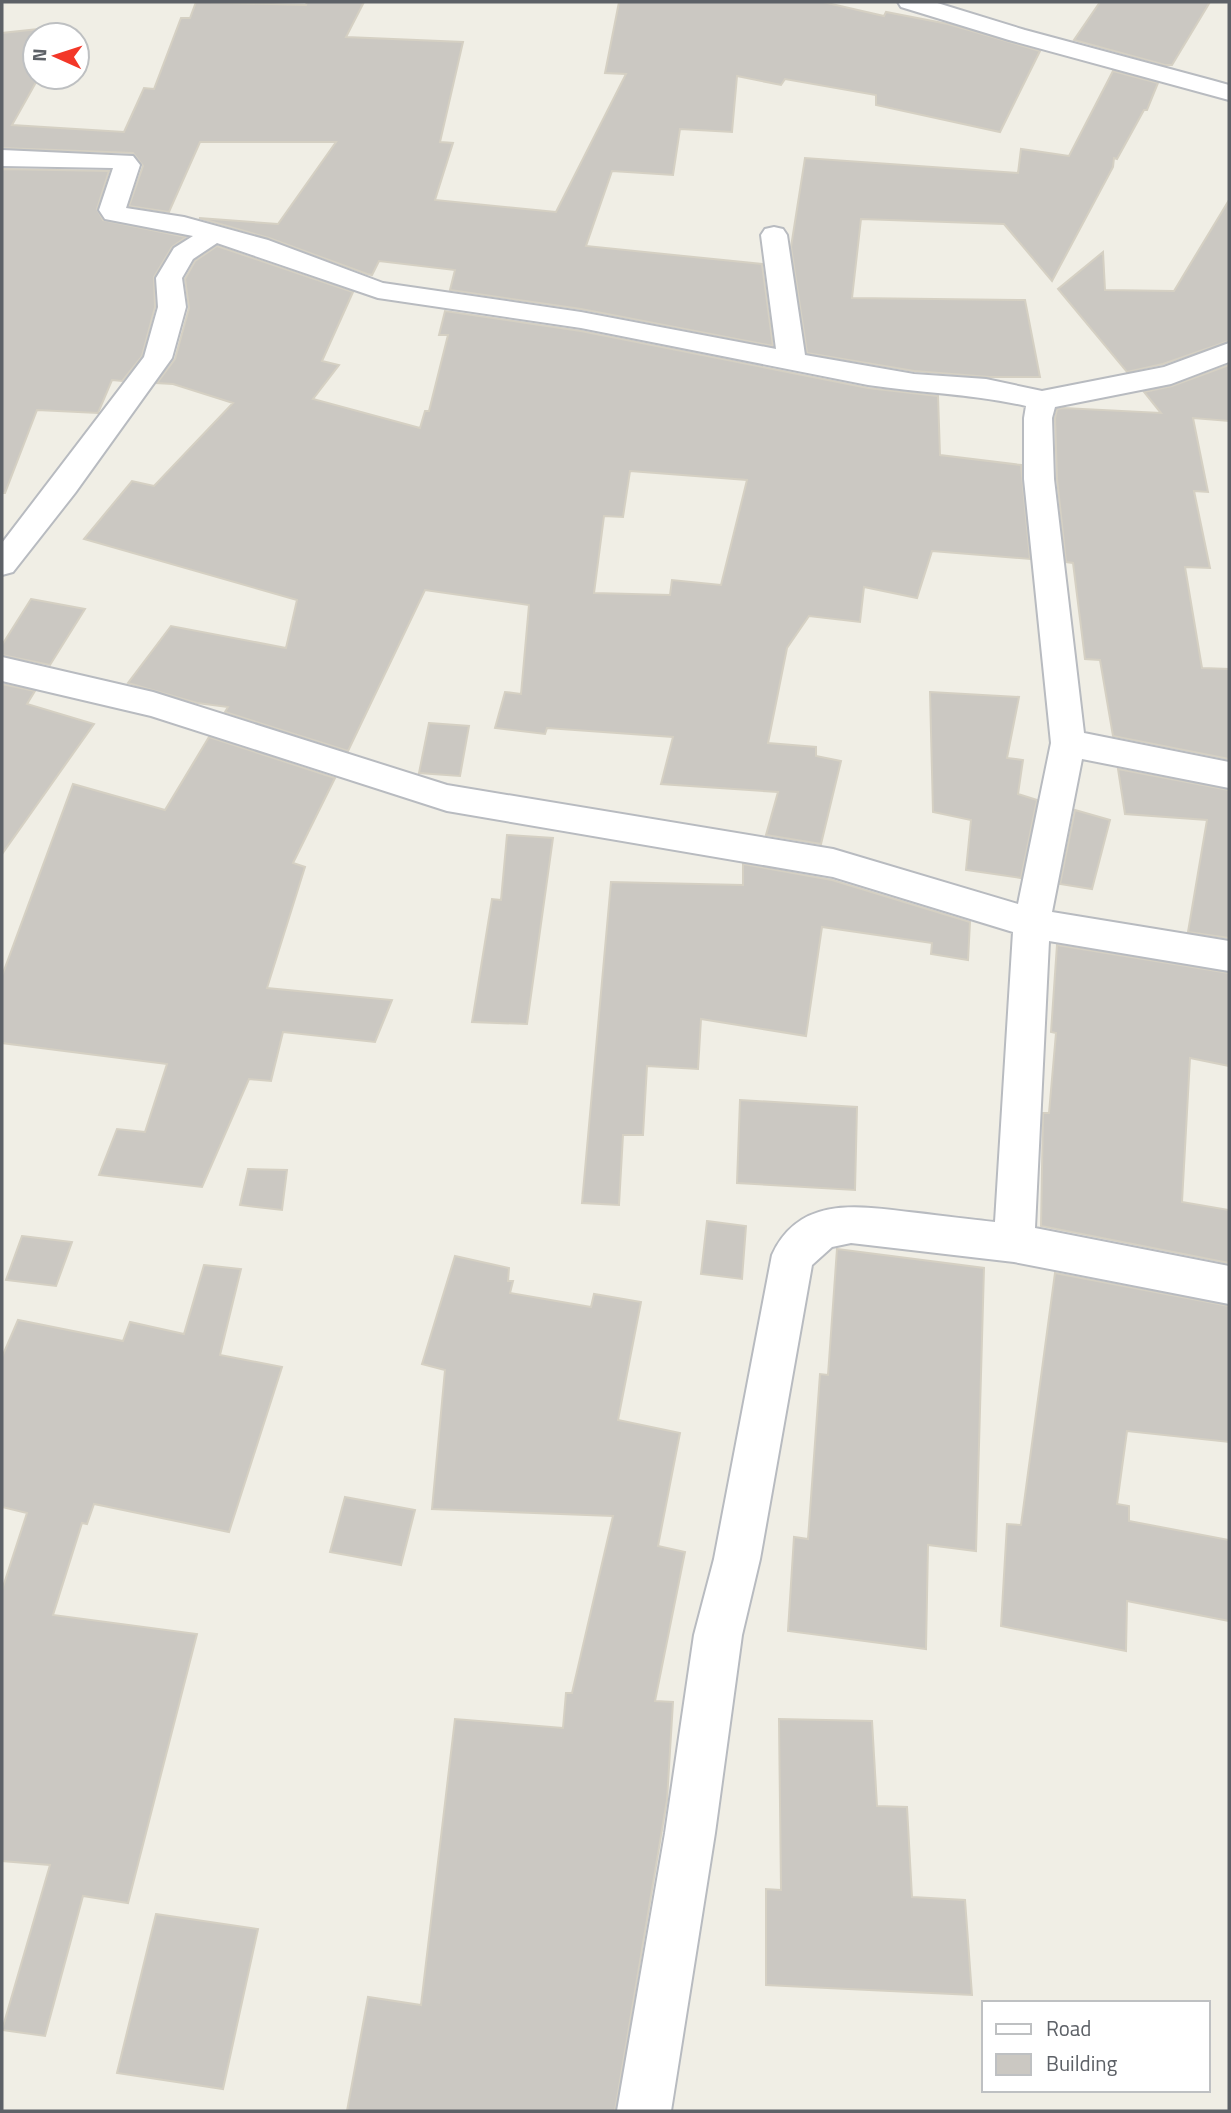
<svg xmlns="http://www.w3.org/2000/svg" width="1231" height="2113" font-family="'Titillium Web',sans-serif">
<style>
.building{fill:#cbc8c2;stroke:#d5d0c3;stroke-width:2;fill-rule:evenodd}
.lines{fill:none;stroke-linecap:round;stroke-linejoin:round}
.minor-casing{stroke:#b8bbc0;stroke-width:4}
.minor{fill:#fff;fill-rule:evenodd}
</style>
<rect width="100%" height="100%" fill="#f0eee5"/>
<path class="building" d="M196 2 306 5 307 2H364L346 37 463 42 440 142 453 143 435 200 556 212 626 74 605 73 619 2H823L884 16 886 12 948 24 1040 51 1000 132 876 105V95L785 79 781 85 737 76 732 132 680 129 673 175 612 171 586 246 762 264 773 346 581 309 450 290 455 270 379 261 372 275 367 274 269 238 199 218 278 224 336 142H200L169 212 129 206 143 166 133 153 2 148V33L67 26 62 35H35V77H39L12 125 124 132 144 88 154 89 181 18H190Z
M1100 2H1210L1172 65H1165L1074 40Z
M1113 71 1158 83 1147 110H1144L1117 159 1114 158 1113 167 1052 281 1004 224 861 219 852 298 1025 300 1040 377H990L914 371 807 353 791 247 805 158 1018 173 1021 149 1069 156Z
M2 169 109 171 97 209 103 220 186 237 172 247 154 277 155 307 142 356 122 381 112 380 98 413 37 410 5 493H2Z
M1229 200V341L1163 364 1127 372 1058 289 1103 252 1105 290 1174 291Z
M217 246 353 292 322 361 339 365 313 399 420 428 425 411H429L448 335H439L445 311 581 331 868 388 938 396 940 455 1021 465 1030 559 932 551 917 598 864 587 860 622 809 616 787 648 768 743 816 747V756L841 761 821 844 766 835 778 792 661 784 673 737 547 728 545 734 495 728 505 692 521 694 529 605 425 590 348 751 225 712 228 707 197 703 128 683 171 626 286 648 297 600 84 539 132 481 154 486 233 403 173 384 157 383 175 359 189 308 185 279 195 261ZM630 471 747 480 721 585 672 580 670 595 594 593 604 516 623 517Z
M1229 365V421L1193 418 1208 492 1194 491 1210 568 1185 567 1202 668 1229 669V759L1113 736 1100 660 1085 659 1073 563 1066 562 1057 479 1055 418 1057 409 1063 408 1161 413 1144 392 1172 386Z
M31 599 85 609 50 665 2 655V645Z
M2 684 35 691 27 704 94 724 2 854Z
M930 692 1019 697 1007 758 1023 760 1018 794 1037 800 1021 878 966 870 971 820 933 812Z
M429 723 469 726 460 776 419 773Z
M209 737 335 778 293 863 305 867 267 988 392 1000 375 1042 283 1032 271 1081 249 1079 202 1187 99 1175 117 1129 145 1132 167 1064 2 1043V976L73 784 165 810Z
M1118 769 1229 790V938L1188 932 1207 820 1125 814Z
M1075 810 1110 820 1092 889 1060 884Z
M507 835 553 838 527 1024 472 1022 492 899 501 900Z
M743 864 832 880 970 922 968 960 931 954 932 943 822 927 806 1036 701 1019 698 1069 647 1066 643 1135H623L619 1205 582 1203 611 882 743 885Z
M1057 945 1229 973V1066L1190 1058 1182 1202 1229 1210V1263L1041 1226 1043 1113H1049L1056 1033 1051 1032Z
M740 1100 857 1107 855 1190 737 1183Z
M248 1169 287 1170 282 1210 240 1205Z
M707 1221 746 1226 742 1279 701 1274Z
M22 1236 72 1242 56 1286 6 1280Z
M837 1249 984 1268 976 1551 928 1545 926 1649 788 1631 794 1537 808 1539 820 1374 828 1375Z
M455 1256 509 1268 508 1281H513L510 1293 591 1307 594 1294 641 1302 618 1420 680 1433 658 1546 685 1552 655 1701 673 1702 667 1800 615 2111H347L368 1997 421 2005 455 1719 563 1728 566 1693H572L613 1516 432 1509 445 1370 422 1364Z
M204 1265 241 1269 220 1355 282 1367 229 1532 94 1504 87 1524 82 1523 53 1615 197 1634 128 1903 83 1896 45 2036 2 2030 50 1865 2 1861V1590L27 1513 2 1507V1357L18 1320 123 1341 130 1322 184 1334Z
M1055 1273 1229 1306V1442L1127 1431 1117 1504 1129 1506V1521L1229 1540V1621L1127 1601 1126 1651 1001 1626 1007 1524 1021 1525Z
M345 1497 415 1510 401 1565 330 1552Z
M779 1719 872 1721 877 1806 907 1807 912 1897 965 1900 972 1995 766 1985V1889L781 1890Z
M156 1914 258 1929 223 2089 117 2073Z"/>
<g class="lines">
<g class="minor-casing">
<path id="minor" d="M898 2H934L1025 30 1211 80 1229 85V100L1009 40 901 7Z
M2 150 133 156 140 165 126 208 184 217 268 240 383 283 581 312 776 349 761 235 765 229 774 227 783 229 787 235 805 355 914 374 986 379 1042 391 1164 367 1229 343V362L1171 384 1055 407 1052 418 1054 479 1084 733 1229 762V788L1082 759 1052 912 1229 941V971L1049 941 1035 1228 1229 1266V1304L1014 1262 851 1243 832 1247 812 1265 760 1559 742 1635 715 1833 671 2111H617L665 1833 694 1635 714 1559 772 1255C799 1196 857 1206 909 1212 937 1215 966 1219 995 1222L1013 932 833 877 447 811 151 716 2 681V657L153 692 447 785 833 849 1018 904 1051 743 1024 479V418L1026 406C974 394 921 393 868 385L581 328 378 298 217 243 193 259 182 278 186 307 172 358 75 493 13 572 2 575V543L144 357 158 307 156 278 174 248 193 236 105 219 99 210 113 168 2 166Z"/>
</g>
<use href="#minor" class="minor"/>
</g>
<rect width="1231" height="2113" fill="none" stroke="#5d6167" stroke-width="7"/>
<rect x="982" y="2001" width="228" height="91" fill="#ffffff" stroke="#bec0c2" stroke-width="2"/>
<rect x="996" y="2024" width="35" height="10" fill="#ffffff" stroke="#bec0c2" stroke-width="2"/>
<text x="1046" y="2036" font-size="21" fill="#5d6167">Road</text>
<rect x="996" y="2054" width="35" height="21" fill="#cbc8c2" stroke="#bec0c2" stroke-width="2"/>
<text x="1046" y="2071" font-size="21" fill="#5d6167">Building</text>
<g transform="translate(56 56) rotate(273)"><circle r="33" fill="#ffffff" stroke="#bec0c2" stroke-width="2"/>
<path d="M0-5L12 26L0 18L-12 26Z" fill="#f33728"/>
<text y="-10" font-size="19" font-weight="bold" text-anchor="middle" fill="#5d6167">N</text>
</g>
</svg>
